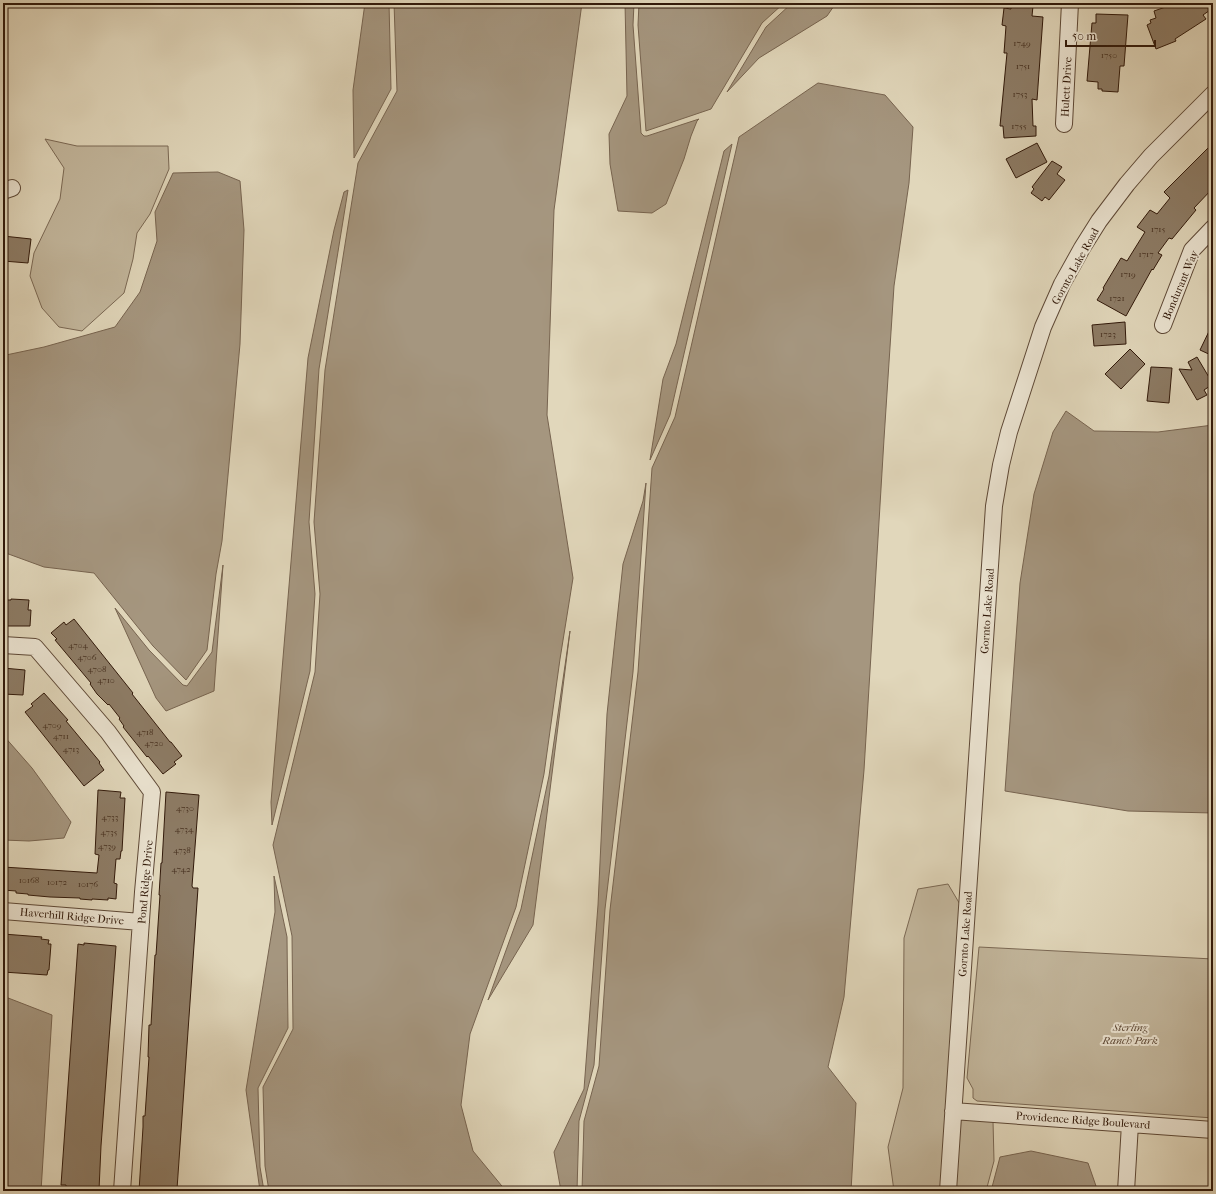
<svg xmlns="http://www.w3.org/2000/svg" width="1216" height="1194" font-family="'IM FELL French Canon',serif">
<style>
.green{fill:#c3b79d;stroke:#7a6854}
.water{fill:#a5967f;stroke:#776450}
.building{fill:#8d7c66;stroke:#31190a}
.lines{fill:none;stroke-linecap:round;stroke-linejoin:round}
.minor-casing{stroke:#5d4836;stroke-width:18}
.minor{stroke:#ece5d3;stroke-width:16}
.labels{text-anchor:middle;stroke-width:4;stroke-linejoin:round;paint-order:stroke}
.number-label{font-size:9px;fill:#483221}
.street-label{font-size:11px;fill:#31190a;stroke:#ece5d3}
.park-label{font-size:11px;font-style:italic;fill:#5d4836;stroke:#ece5d3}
</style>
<rect width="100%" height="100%" fill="#e1d7bb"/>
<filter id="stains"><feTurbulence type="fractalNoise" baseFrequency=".005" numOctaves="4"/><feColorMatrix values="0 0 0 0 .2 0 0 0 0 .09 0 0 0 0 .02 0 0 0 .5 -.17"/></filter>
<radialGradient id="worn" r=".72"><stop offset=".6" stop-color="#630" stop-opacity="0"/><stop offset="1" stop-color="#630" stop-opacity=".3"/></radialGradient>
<path class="green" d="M45 139 77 146H168L169 169 150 214 137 233 133 259 124 293 82 331 59 327 42 308 30 276 34 253 60 199 64 168Z
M948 884 961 906 942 1191H894L888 1147 903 1088 904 938 918 889Z
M979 947 1213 959V1118L977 1101 973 1098V1089L967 1078Z
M959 1118 993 1121 994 1161 986 1191H954Z"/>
<path class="water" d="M365 3H389L391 89 354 158 353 90Z
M394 3H582L554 210 547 415 573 578 560 659 544 774 516 907 470 1034 461 1105 473 1151 506 1191H269L265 1166 263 1087 293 1029 292 936 273 845 315 672 320 594 314 522 325 370 358 163 397 91Z
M625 3H634L633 25 641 133 644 136H647L699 119 697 121 691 136 684 159 666 204 652 213 618 211 610 164 609 134 627 96Z
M639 3H784L762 23 711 109 646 131 638 25Z
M792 3H836L827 16 759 58 727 92 766 27Z
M818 83 885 95 913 127 909 183 894 286 884 439 864 770 844 997 828 1067 856 1103 851 1191H582L584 1121 599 1066 610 910 638 672 652 468 675 417 739 137Z
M732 144 670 415 650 460 663 379 676 344 724 151Z
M218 172 240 181 244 230 240 344 222 541 216 574 207 650 186 680 153 646 94 573 44 567 3 552V355H6L44 347 115 327 140 292 157 241 155 212 173 173Z
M348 190 319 369 309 522 315 594 310 671 272 825 271 802 308 358 334 230 344 192Z
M1066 411 1094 431 1158 432 1213 425V813L1128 811 1005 791 1020 583 1034 494 1053 432Z
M646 483 633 672 605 909 594 1065 579 1121 577 1191H561L554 1152 584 1089 598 905 607 714 623 564 643 501Z
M223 565 214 691 166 711 156 698 115 608 149 650 183 685 187 686 212 652Z
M570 631 533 925 488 1000 521 909 549 776Z
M3 735 32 768 71 822 64 838 29 841 3 840Z
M274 876 287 937 288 1028 258 1088 260 1167 264 1191H260L246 1090 275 912Z
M3 996 52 1015 41 1191H3Z
M1031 1151 1088 1163 1096 1186 1082 1191H991L1000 1157Z"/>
<path class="building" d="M1177 3H1213V8L1203 15 1206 19 1175 39 1176 41 1156 49 1147 25 1151 23 1150 20 1156 18 1154 11Z
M1011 5 1033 6 1032 16 1043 17 1037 100 1032 99 1033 126H1036V136L1004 138 1003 126H1000L1007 53H1004L1006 26 1002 25 1004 8 1011 9Z
M1096 14 1128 15 1124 66H1120L1118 92 1102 91V89H1098V82L1087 81 1092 23H1096Z
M1037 143 1047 162 1016 178 1006 159Z
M1213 143V188L1194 208 1196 210 1172 239 1169 238 1158 253 1162 255 1153 270 1152 269 1126 316 1097 300 1104 289 1103 288 1121 258 1127 261 1145 232 1137 227 1150 210 1157 214 1170 198 1164 192Z
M1052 161 1062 167 1057 174 1065 180 1049 200 1045 197 1042 201 1031 193 1034 189 1032 187Z
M3 236 31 239 28 263 3 261Z
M1125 322 1126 344 1094 346 1092 325Z
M1213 323V356L1200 350Z
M1130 349 1145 364 1121 389 1105 374Z
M1197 357 1213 384 1204 390 1207 395 1197 400 1179 369 1192 370 1188 362Z
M1151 367 1172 368 1169 403 1147 401Z
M11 599 29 600 28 610H31L30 626H3V600H11Z
M74 619 133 693 132 694 170 742H171L182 756 174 762 176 764 163 774 148 756 147 757 123 727 124 726 119 719 120 718 109 704 108 705 97 694 90 684 91 683 55 640 57 639 51 633 64 622 66 625Z
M3 668 25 670 23 695 3 694Z
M44 693 68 720 66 721 100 762 99 763 104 770 84 786 25 712 33 706 31 704Z
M98 790 121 792 120 798H125L122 851H121L120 859H116L114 883 117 884 116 899 108 898V900L92 899V900L80 899V898L50 897 28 895V894L16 893V891L3 890V867L97 873 99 855 95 854Z
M166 792 199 795 192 886 193 888H198L177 1189H172L171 1191H139L143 1127V1116H145L149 1057H148L149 1025H151L155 955H156L160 895H159L161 863H162Z
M3 934 42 937 41 939 49 940 48 944H51L49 970H48L47 975 3 972Z
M84 943 116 946 101 1146 99 1190 66 1188V1185H61L78 944 84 945Z"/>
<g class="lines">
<g class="minor-casing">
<path id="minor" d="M1064 124 1070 3
M3 191 12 188
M1163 325 1192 250 1213 228
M3 645 35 647 108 732 152 792 143 892 122 1191
M3 911 141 922
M953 1111 1213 1130
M948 1191 994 506 1001 465 1009 432 1043 327 1062 284 1082 248 1099 221 1127 184 1151 156 1213 94
M1126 1191 1130 1124"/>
</g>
<use href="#minor" class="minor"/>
</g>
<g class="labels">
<g class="number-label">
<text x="1022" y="46">1749</text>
<text x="1109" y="58">1750</text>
<text x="1023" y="69">1751</text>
<text x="1020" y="97">1753</text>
<text x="1019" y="129">1755</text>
<text x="1158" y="232">1715</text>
<text x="1146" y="257">1717</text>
<text x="1128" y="277">1719</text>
<text x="1117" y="301">1721</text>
<text x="1108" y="337">1723</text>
<text x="78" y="648">4704</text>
<text x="87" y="660">4706</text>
<text x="97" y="672">4708</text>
<text x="106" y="683">4710</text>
<text x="52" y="728">4709</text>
<text x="145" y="735">4718</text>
<text x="61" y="739">4711</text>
<text x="154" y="746">4720</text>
<text x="71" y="752">4713</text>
<text x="185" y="811">4730</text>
<text x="110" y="820">4733</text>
<text x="184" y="832">4734</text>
<text x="109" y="835">4735</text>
<text x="107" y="849">4739</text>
<text x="182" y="853">4738</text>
<text x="181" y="872">4742</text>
<text x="29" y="883">10168</text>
<text x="57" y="885">10172</text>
<text x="88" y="887">10176</text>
</g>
<g class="street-label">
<text transform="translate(1066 87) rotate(-87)" y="4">Hulett Drive</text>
<text transform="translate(1075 266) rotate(-61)" y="4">Gornto Lake Road</text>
<text transform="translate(1180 285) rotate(-67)" y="4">Bondurant Way</text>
<text transform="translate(987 611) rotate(-86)" y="4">Gornto Lake Road</text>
<text transform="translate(145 882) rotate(-85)" y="4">Pond Ridge Drive</text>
<text transform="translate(72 916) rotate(5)" y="4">Haverhill Ridge Drive</text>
<text transform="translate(965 934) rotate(-86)" y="4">Gornto Lake Road</text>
<text transform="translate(1083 1120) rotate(4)" y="4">Providence Ridge Boulevard</text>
</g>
<g class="park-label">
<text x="1130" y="1031">Sterling<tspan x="1130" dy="13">Ranch Park</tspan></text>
</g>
</g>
<rect width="1216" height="1194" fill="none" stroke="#e1d7bb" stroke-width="16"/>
<rect x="4" y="4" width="1208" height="1186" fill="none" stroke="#31190a" stroke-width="2"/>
<rect x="8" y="8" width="1200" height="1178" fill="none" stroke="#31190a"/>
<path d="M1066 40v6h89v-6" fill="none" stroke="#31190a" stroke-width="2"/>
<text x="1072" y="40" font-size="12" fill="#31190a" stroke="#ece5d3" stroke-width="3" paint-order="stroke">50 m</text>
<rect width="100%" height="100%" filter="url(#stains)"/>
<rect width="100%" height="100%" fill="url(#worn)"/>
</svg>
